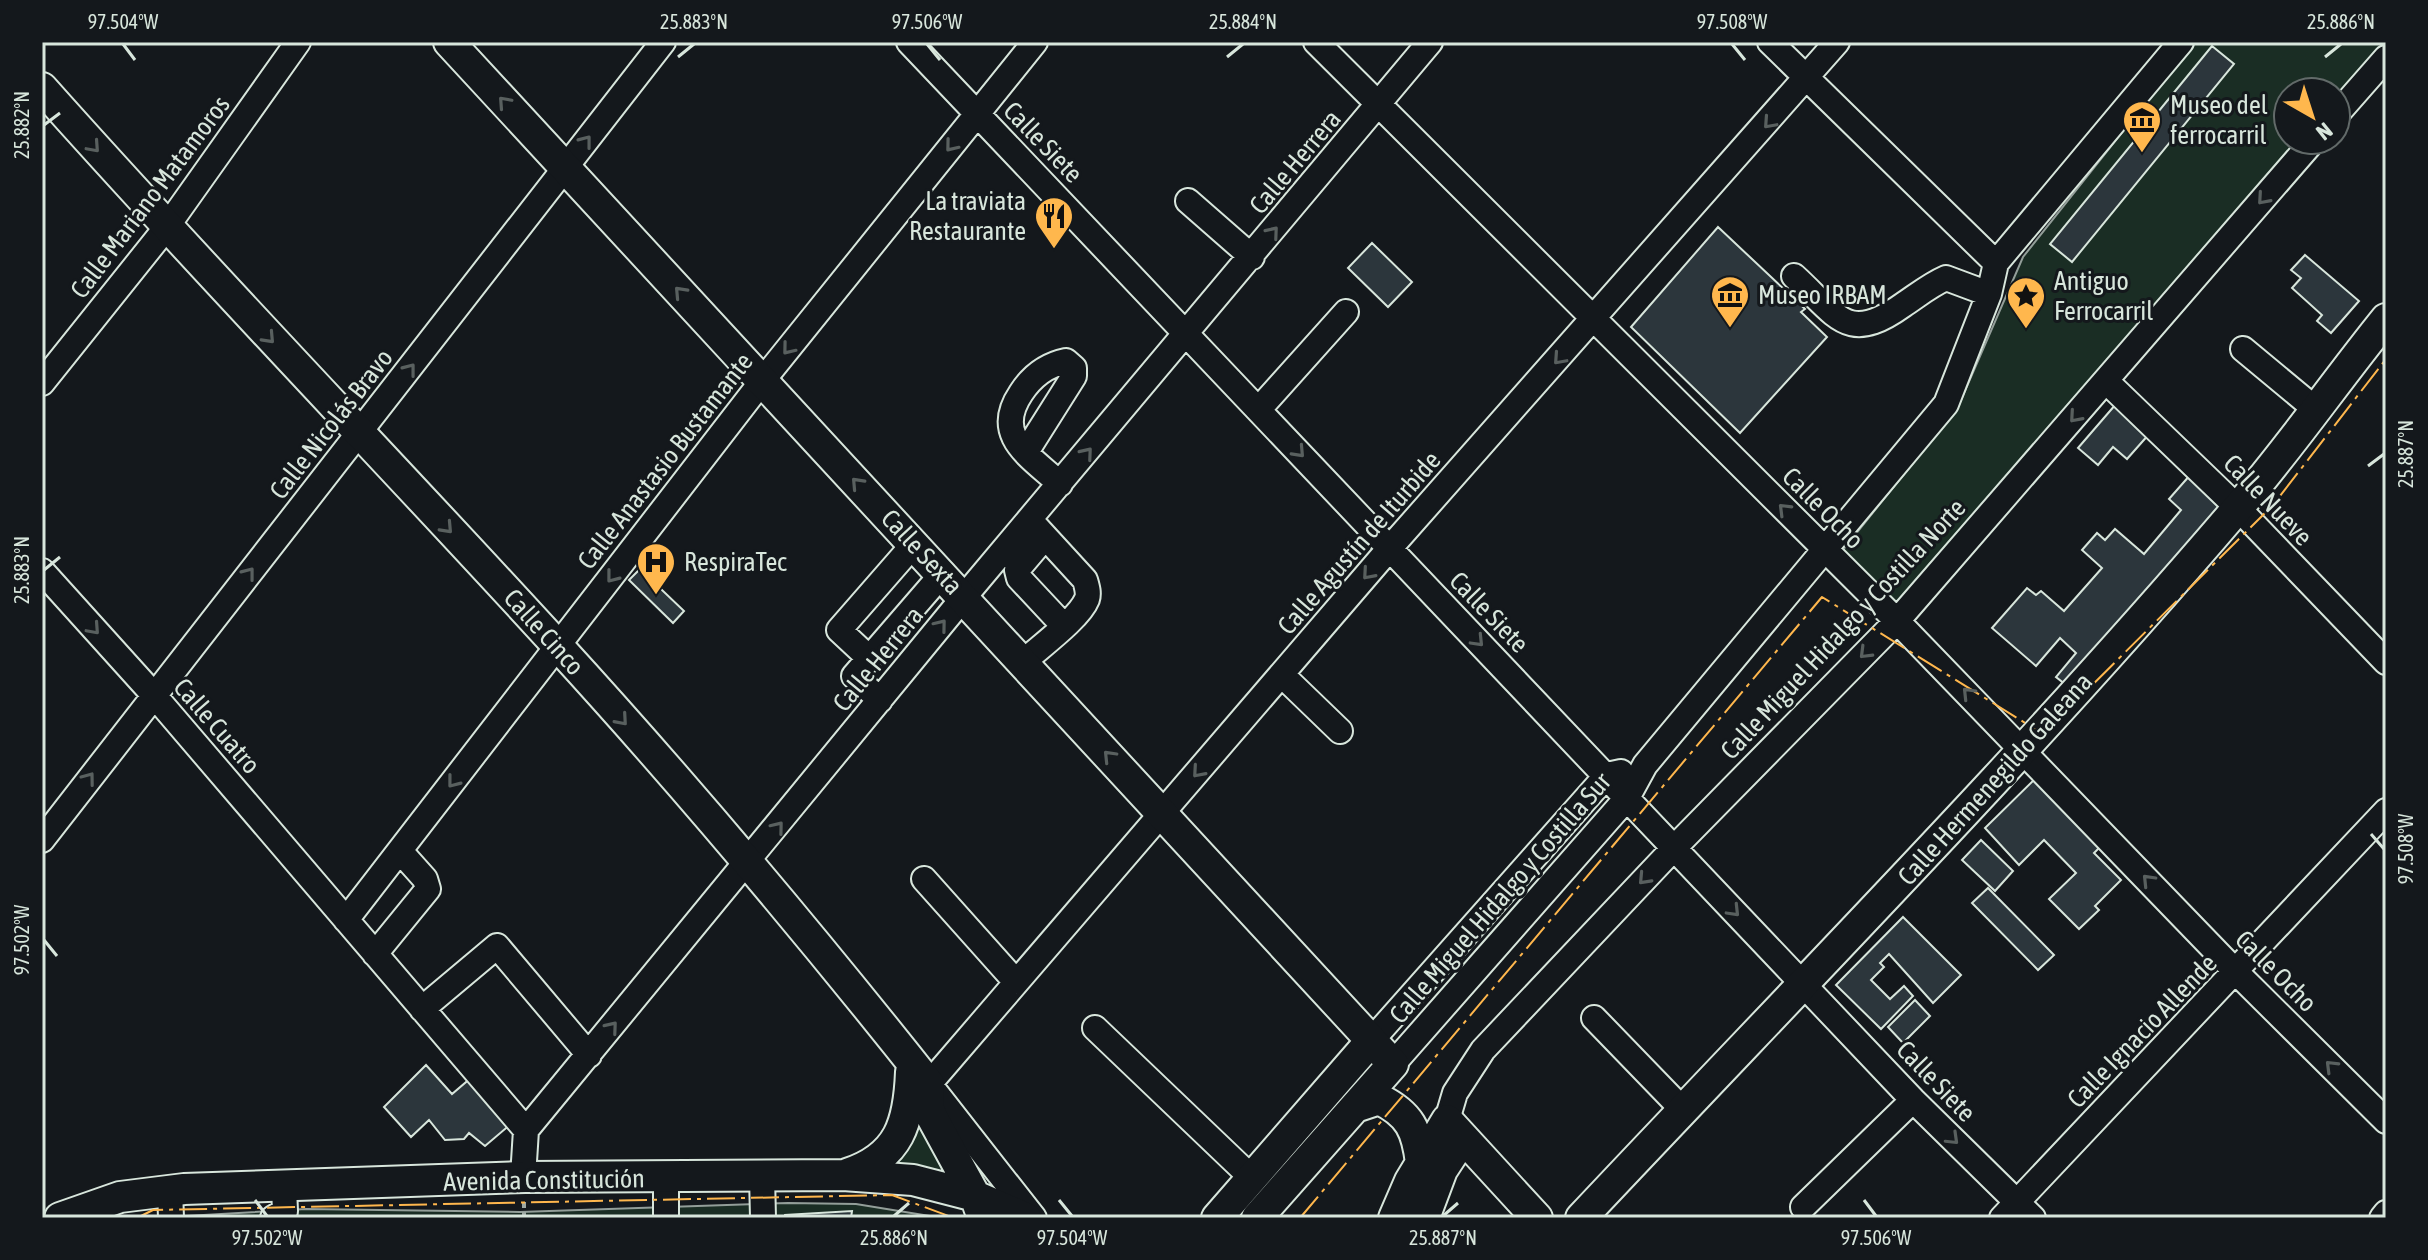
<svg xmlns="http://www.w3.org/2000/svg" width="2428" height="1260" font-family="'Asap Condensed',sans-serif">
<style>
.green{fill:#1a2d24;stroke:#939e99;stroke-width:2}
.building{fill:#2c363c;stroke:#d8e6dc;stroke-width:2}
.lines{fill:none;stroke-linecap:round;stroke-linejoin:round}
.minor-casing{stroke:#d8e6dc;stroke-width:28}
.major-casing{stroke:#d8e6dc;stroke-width:34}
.path{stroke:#9da8a2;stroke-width:4;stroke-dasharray:6 4;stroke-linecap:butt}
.minor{stroke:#14181c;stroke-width:24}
.major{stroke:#14181c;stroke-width:30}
.power{stroke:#ffb74d;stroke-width:2;stroke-dasharray:28 6 4 6;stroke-linecap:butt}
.oneway{stroke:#59605f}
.ticks{fill:none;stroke:#d8e6dc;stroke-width:3}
.labels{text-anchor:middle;stroke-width:6;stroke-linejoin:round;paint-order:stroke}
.poi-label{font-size:26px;fill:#d8e6dc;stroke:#14181c;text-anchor:start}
.street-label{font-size:26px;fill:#d8e6dc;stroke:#14181c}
.neatline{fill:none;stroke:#d8e6dc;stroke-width:3}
.ticks-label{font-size:20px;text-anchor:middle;fill:#d8e6dc}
</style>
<rect width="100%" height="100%" fill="#14181c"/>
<path class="green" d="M2194 42H2386V47L2336 106V92H2288V140H2307L1897 618 1842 551 1958 407 2023 257Z
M924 1112 960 1184 887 1165Z
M788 1203 856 1204 942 1218H151L306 1209 520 1212Z"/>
<path class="building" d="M2212 46 2234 64 2072 262 2050 244Z
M1718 227 1805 309 1801 312 1827 337 1740 433 1631 327Z
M1372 243 1412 282 1388 307 1348 268Z
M2305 255 2359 301 2331 333 2317 321 2322 315 2292 288 2301 278 2291 270Z
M2116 404 2150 433 2127 459 2113 447 2098 465 2078 448Z
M2191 474 2227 505 2070 688 2056 677 2076 653 2060 638 2036 666 1992 628 2027 588 2036 595 2041 591 2064 611 2102 568 2082 550 2097 533 2105 540 2115 529 2144 554 2181 510 2169 499Z
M640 569 684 611 673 623 629 580Z
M2038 776 2104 843 2094 853 2121 880 2095 906 2099 910 2079 929 2049 899 2076 873 2044 840 2019 865 1985 828Z
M1981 840 2013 871 1995 891 1962 860Z
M1988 888 2054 955 2038 970 1972 903Z
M1903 917 1961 975 1933 1003 1889 954 1880 963 1884 967 1871 980 1890 999 1904 986 1913 996 1881 1029 1836 985Z
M1915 1000 1930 1016 1903 1043 1888 1027Z
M426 1065 452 1094 472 1077 512 1123 485 1146 469 1133 464 1139 445 1140 429 1120 411 1137 384 1107Z
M852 1211 851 1218H784L785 1215Z"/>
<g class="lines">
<g class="minor-casing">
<path id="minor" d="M909 42 1913 1100 2033 1218
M1316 42 1897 621 2237 973 2386 1121
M1770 42 1996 263
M2336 115 2386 58
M1188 201 1252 257
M1794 276C1838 316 1847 345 1903 305 1918 295 1930 285 1946 278L1989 294
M2243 349 2314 408
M2106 381 2238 508 2386 662
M42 383 166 228 298 42
M1259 409 1346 312
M1026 452 1074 376V368L1066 361C1047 365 1032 376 1021 393 992 436 1030 456 1060 484
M1045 537 1017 570 1019 578 1063 625
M42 571 153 694 526 1130
M869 658 839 630 914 544
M1021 664C1038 648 1079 619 1087 599 1089 593 1087 587 1085 580L1030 520
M1282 675 1340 731
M880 700 854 676 943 573
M42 840 663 42
M924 879 1016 982
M346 920 763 380 1035 42
M375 954 428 889 425 879 400 851
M422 1009 497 946 589 1055
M1594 1018 1683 1110
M1095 1028 1252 1178
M1371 1041 1607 775 1621 772
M1393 1064 1627 798 1645 765 1946 404 1989 294 1996 263 2181 42
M1447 1120 1455 1093 1483 1050 1674 848 1897 621 2314 140
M762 1176 763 1218
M523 1177 526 1130 964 597 1430 42
M666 1178V1218
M170 1190 171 1218
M1803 1207 1913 1100
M273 1218 285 1211 284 1188
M1034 1218 929 1084 1389 549 1837 42
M2002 1218 2386 811
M2382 1218 2386 1213"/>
</g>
<g class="major-casing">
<path id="major" d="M449 42 1393 1064 1257 1218
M42 88C210 277 386 458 556 644 686 786 810 934 929 1084L928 1106 933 1119 975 1196 983 1218
M1358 1106 1379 1099C1410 1114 1417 1130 1421 1163
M847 1174C900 1157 909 1122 911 1072
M60 1218 120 1197 184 1189 525 1177 843 1175 913 1180 975 1196 1026 1218
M1217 1218 1371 1041
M1394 1218 1410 1181 1447 1120 1537 1218
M1424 1218 1442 1170 1463 1138
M1581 1218C1801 984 2027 755 2236 510 2289 449 2335 382 2386 319"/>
</g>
<path class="path" d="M524 1218V1200"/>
<use href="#minor" class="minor"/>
<use href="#major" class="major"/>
<path class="power" d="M137 1218 153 1210 892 1195 954 1218
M1300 1218 1822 597 2043 734 2273 505 2386 359"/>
</g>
<defs><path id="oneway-chevron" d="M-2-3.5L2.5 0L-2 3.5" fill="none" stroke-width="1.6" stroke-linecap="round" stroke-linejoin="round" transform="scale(2)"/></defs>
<g class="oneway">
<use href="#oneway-chevron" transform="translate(504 102) rotate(-132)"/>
<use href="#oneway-chevron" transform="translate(1769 123) rotate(132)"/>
<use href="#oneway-chevron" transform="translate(586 141) rotate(-52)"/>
<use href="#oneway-chevron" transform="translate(951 146) rotate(129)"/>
<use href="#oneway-chevron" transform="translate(94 147) rotate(48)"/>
<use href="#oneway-chevron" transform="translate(2263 199) rotate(131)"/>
<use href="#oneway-chevron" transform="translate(1273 232) rotate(-50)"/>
<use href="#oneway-chevron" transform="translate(680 292) rotate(-133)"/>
<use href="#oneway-chevron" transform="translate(269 338) rotate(47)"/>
<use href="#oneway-chevron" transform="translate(788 349) rotate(129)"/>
<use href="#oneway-chevron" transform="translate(1559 359) rotate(132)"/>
<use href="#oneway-chevron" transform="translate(410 369) rotate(-52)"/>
<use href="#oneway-chevron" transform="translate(2075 417) rotate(131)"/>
<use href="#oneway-chevron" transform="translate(1299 452) rotate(47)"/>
<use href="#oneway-chevron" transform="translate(1087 453) rotate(-50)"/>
<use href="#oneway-chevron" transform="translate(857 483) rotate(-133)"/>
<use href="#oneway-chevron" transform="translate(1784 509) rotate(-135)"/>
<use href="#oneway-chevron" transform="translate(447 528) rotate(47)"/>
<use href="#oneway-chevron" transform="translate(249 573) rotate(-52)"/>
<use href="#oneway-chevron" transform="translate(1368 574) rotate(131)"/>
<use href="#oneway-chevron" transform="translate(612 577) rotate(128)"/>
<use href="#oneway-chevron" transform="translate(941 625) rotate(-51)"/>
<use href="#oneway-chevron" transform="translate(94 629) rotate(48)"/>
<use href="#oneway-chevron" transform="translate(1478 641) rotate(46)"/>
<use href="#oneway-chevron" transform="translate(1865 653) rotate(135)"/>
<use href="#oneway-chevron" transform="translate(1968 693) rotate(-134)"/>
<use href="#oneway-chevron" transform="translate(622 720) rotate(49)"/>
<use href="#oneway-chevron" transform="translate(1109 756) rotate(-134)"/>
<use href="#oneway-chevron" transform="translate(1198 772) rotate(131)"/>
<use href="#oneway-chevron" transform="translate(89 778) rotate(-53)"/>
<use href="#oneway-chevron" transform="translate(453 782) rotate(128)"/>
<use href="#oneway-chevron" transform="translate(778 827) rotate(-51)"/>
<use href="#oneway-chevron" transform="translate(1644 879) rotate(133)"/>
<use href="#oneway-chevron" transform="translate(2148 880) rotate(-134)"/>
<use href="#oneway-chevron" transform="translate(1734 911) rotate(46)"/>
<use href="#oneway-chevron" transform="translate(612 1027) rotate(-50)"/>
<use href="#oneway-chevron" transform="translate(2331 1066) rotate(-135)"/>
<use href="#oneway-chevron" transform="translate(1953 1139) rotate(44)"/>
</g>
<path class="ticks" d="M123 44 135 60M927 44 940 60M1732 44 1745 60M678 57 694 44M1227 57 1243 44M2325 57 2341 44M44 125 60 113M2368 466 2384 454M44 570 60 557M2371 834 2384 849M44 940 57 956M255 1200 267 1216M1059 1200 1072 1216M1864 1200 1876 1216M894 1216 909 1203M1443 1216 1458 1203"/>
<defs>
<g id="museum-pin" transform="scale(2)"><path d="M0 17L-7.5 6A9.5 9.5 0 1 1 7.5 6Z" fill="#ffb74d" stroke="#14181c"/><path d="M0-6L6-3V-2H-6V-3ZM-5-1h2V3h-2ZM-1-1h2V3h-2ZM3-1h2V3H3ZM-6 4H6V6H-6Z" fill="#111"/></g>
<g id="restaurant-pin" transform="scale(2)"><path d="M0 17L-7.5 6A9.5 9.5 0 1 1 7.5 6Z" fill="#ffb74d" stroke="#14181c"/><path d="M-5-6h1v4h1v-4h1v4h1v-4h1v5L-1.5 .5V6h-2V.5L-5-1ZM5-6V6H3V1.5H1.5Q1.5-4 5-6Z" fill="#111"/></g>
<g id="sight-pin" transform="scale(2)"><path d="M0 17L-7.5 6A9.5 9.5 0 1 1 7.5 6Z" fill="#ffb74d" stroke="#14181c"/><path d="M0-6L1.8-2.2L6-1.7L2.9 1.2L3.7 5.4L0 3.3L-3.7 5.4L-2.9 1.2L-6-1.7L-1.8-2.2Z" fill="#111"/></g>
<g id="hospital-pin" transform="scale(2)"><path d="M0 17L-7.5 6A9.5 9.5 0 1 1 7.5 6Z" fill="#ffb74d" stroke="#14181c"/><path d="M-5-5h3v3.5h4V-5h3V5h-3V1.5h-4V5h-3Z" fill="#111"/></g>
</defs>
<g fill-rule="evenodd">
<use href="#museum-pin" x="2142" y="120"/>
<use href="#restaurant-pin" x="1054" y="216"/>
<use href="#museum-pin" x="1730" y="295"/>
<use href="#sight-pin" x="2026" y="296"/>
<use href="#hospital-pin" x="656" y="562"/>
</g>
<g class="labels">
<g class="poi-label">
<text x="2170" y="114">Museo del<tspan x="2170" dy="30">ferrocarril</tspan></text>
<text x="1026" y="210" text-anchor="end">La traviata<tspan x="1026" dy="30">Restaurante</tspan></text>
<text x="2054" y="290">Antiguo<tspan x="2054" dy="30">Ferrocarril</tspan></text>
<text x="1758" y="304">Museo IRBAM</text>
<text x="684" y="571">RespiraTec</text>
</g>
<g class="street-label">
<text transform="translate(1043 142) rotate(46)" y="9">Calle Siete</text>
<text transform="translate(1295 162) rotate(-50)" y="9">Calle Herrera</text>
<text transform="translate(150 197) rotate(-53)" y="9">Calle Mariano Matamoros</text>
<text transform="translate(331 424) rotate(-52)" y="9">Calle Nicolás Bravo</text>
<text transform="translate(665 461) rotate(-52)" y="9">Calle Anastasio Bustamante</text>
<text transform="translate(2268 500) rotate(46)" y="9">Calle Nueve</text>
<text transform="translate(1823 508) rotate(45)" y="9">Calle Ocho</text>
<text transform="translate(1359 543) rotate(-49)" y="9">Calle Agustín de Iturbide</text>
<text transform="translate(922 552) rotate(47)" y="9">Calle Sexta</text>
<text transform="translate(1489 612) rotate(46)" y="9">Calle Siete</text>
<text transform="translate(1843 629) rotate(-47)" y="9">Calle Miguel Hidalgo y Costilla Norte</text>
<text transform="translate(544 632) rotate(48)" y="9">Calle Cinco</text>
<text transform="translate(878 659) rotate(-51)" y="9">Calle Herrera</text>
<text transform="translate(217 726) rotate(49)" y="9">Calle Cuatro</text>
<text transform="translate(1995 779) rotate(-48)" y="9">Calle Hermenegildo Galeana</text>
<text transform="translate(1500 898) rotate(-49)" y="9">Calle Miguel Hidalgo y Costilla Sur</text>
<text transform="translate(2276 971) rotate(45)" y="9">Calle Ocho</text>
<text transform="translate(2142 1031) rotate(-46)" y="9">Calle Ignacio Allende</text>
<text transform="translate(1936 1081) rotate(46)" y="9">Calle Siete</text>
<text transform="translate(544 1180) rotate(-1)" y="9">Avenida Constitución</text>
</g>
</g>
<rect width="2428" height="1260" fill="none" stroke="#14181c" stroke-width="88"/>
<g transform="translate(2312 116) rotate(141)"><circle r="38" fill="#14181c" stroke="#626a69" stroke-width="2"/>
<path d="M0-6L14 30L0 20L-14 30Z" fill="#ffb74d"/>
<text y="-12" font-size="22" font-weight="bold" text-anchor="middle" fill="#d8e6dc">N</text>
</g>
<rect x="44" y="44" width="2340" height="1172" class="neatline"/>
<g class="ticks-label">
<text x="123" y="29">97.504°W</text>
<text x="694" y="29">25.883°N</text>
<text x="927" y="29">97.506°W</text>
<text x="1243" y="29">25.884°N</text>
<text x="1732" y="29">97.508°W</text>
<text x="2341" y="29">25.886°N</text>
<text transform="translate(22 125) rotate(-90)" y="7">25.882°N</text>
<text transform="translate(2406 454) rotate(-90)" y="7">25.887°N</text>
<text transform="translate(22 570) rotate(-90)" y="7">25.883°N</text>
<text transform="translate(2406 849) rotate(-90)" y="7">97.508°W</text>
<text transform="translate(22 940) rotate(-90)" y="7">97.502°W</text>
<text x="267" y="1245">97.502°W</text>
<text x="894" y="1245">25.886°N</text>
<text x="1072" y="1245">97.504°W</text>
<text x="1443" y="1245">25.887°N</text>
<text x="1876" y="1245">97.506°W</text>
</g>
</svg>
